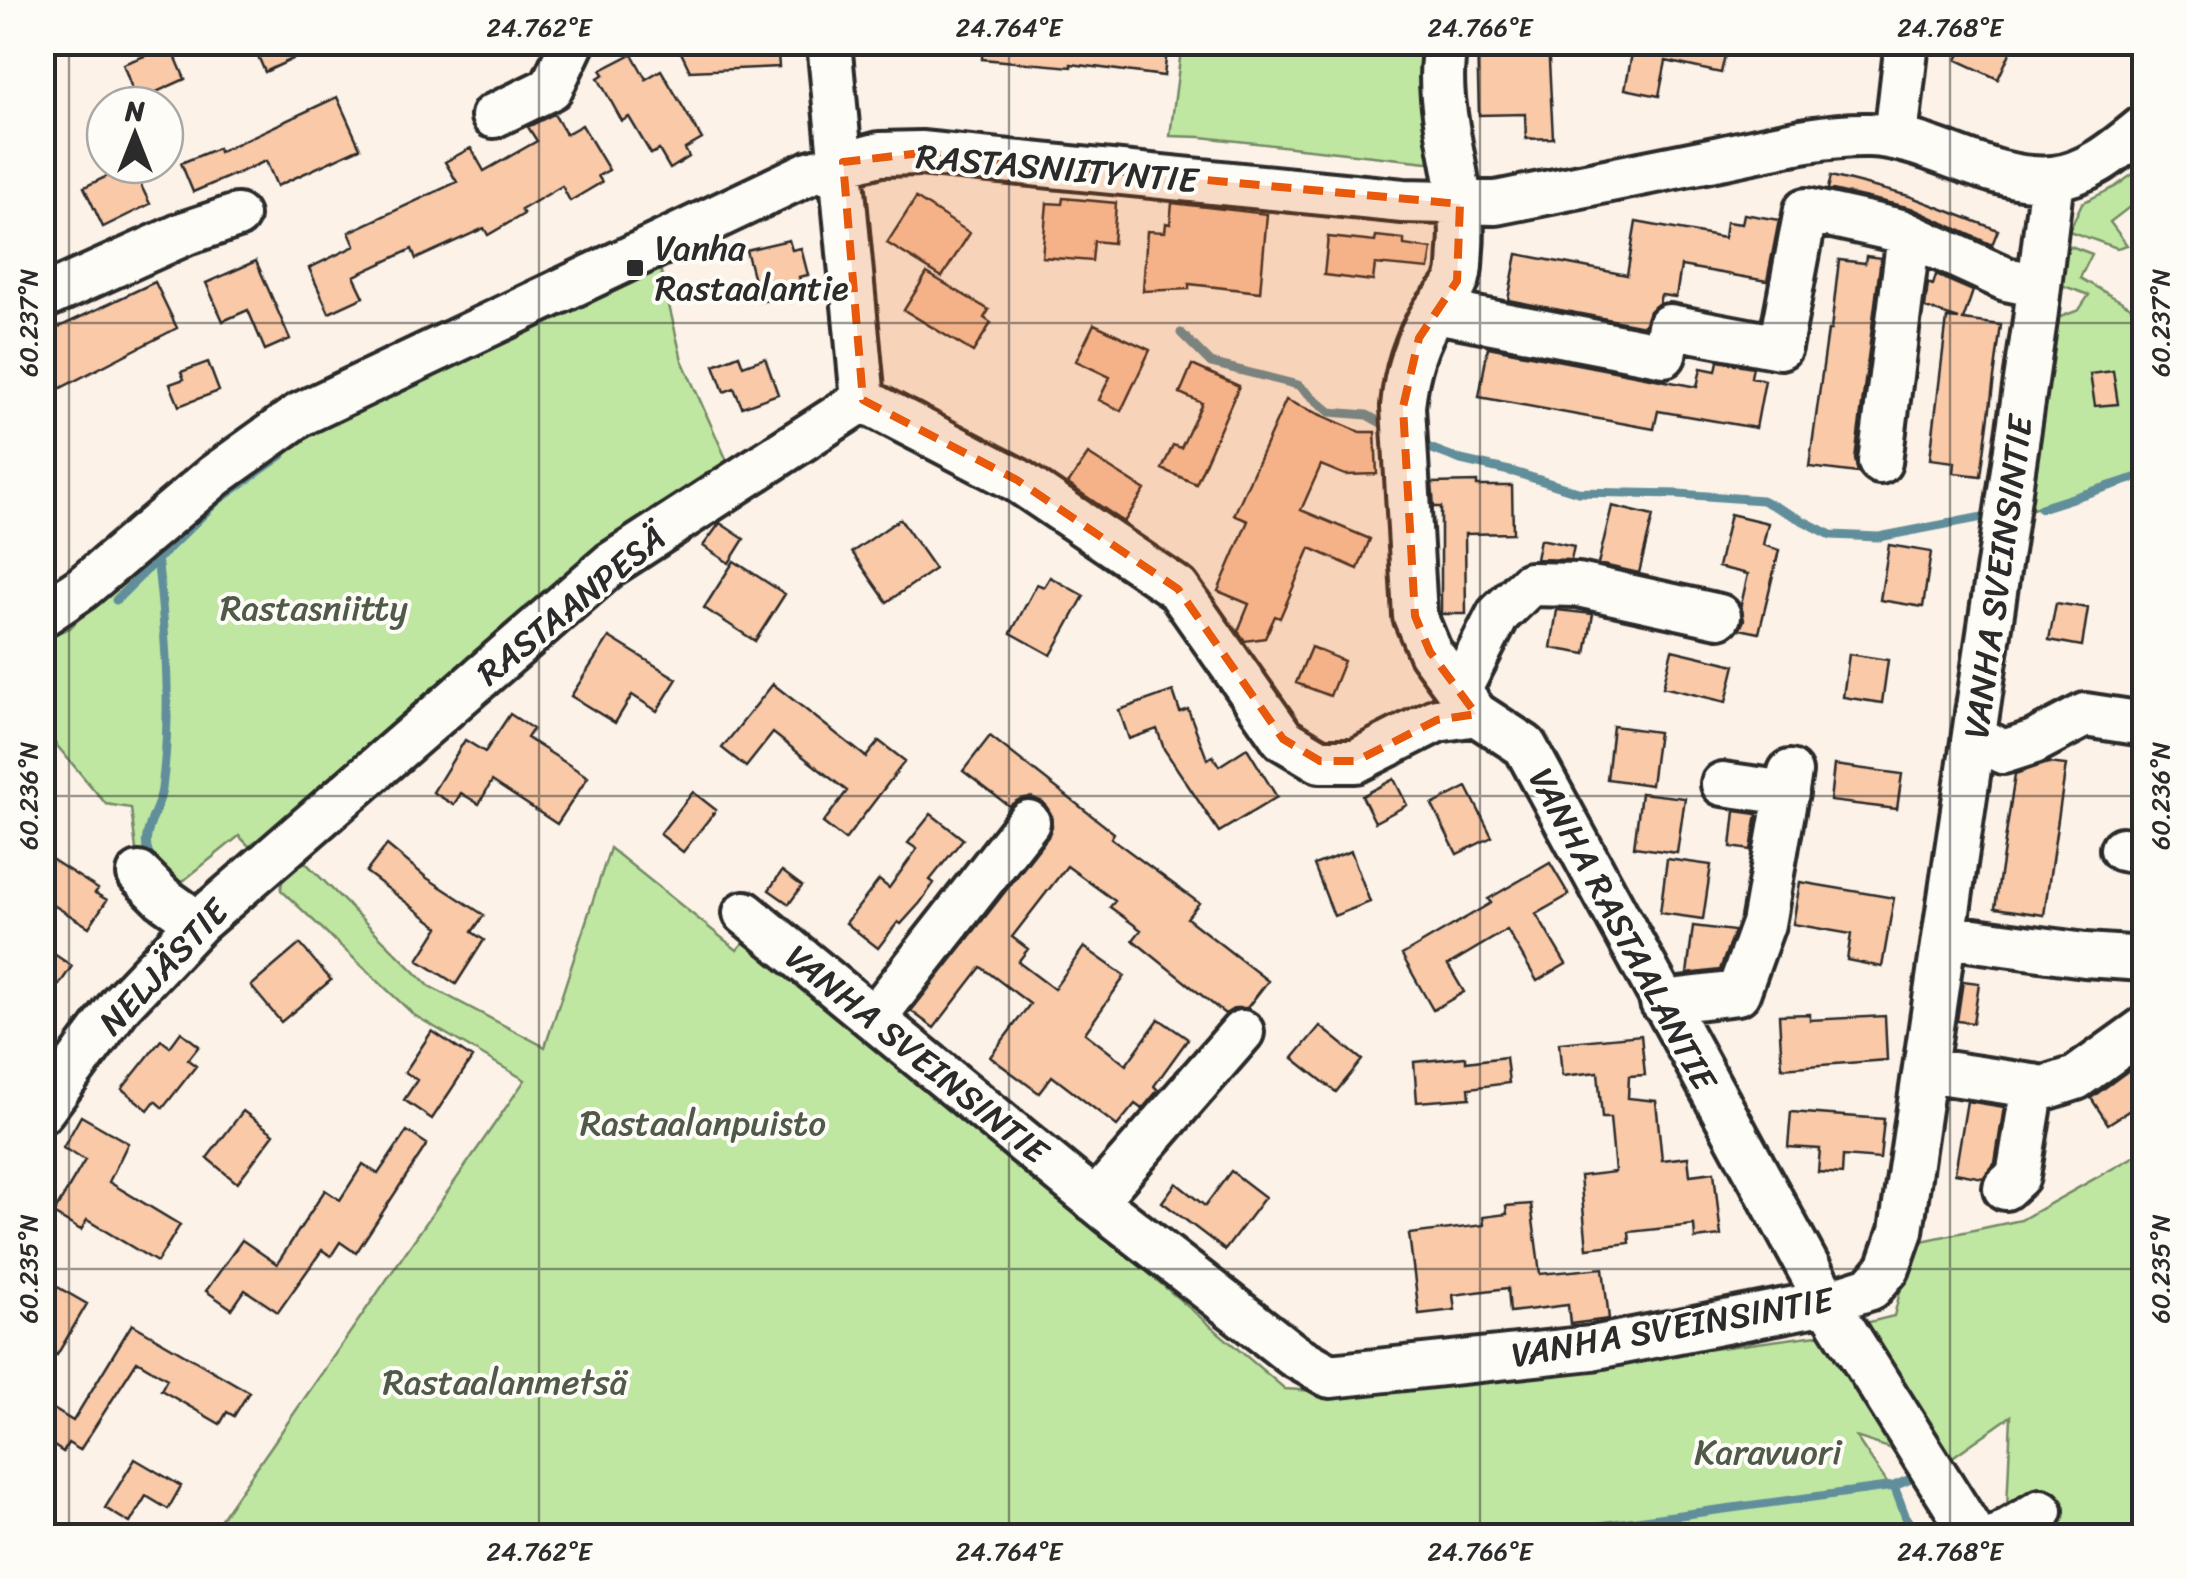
<svg xmlns="http://www.w3.org/2000/svg" width="2187" height="1579" font-family="Sriracha,sans-serif">
<style>
.green{fill:#bfe7a2;stroke:#758966;stroke-width:2.5}
.lines{fill:none;stroke-linecap:round;stroke-linejoin:round}
.stream{stroke:#618e9b;stroke-width:9}
.building{fill:#f9c9a8;stroke:#2b2b2b;stroke-width:2.5}
.minor-casing{stroke:#2b2b2b;stroke-width:50}
.minor{stroke:#fdfcf7;stroke-width:42}
.marked{fill:#e8590c;fill-opacity:0.2;stroke:#e8590c;stroke-width:8;stroke-dasharray:20 12;stroke-linejoin:round}
.ticks{fill:none;stroke:#2b2b2b;stroke-width:2.5;stroke-opacity:0.45}
.poi-dot{fill:#2b2b2b;stroke:#fdfcf7;stroke-width:4}
.labels{text-anchor:middle;stroke-width:8;stroke-linejoin:round;paint-order:stroke}
.street-label{font-size:35px;fill:#2b2b2b;stroke:#fdfcf7}
.poi-label{font-size:35px;fill:#2b2b2b;stroke:#fdfcf7;text-anchor:start}
.park-label{font-size:35px;fill:#505a49;stroke:#fdfcf7}
.neatline{fill:none;stroke:#2b2b2b;stroke-width:4}
.ticks-label{font-size:25px;text-anchor:middle;fill:#2b2b2b}
</style>
<rect width="100%" height="100%" fill="#fcf2e7"/>
<filter id="ink" filterUnits="userSpaceOnUse"><feTurbulence type="fractalNoise" baseFrequency=".01" numOctaves="2"/><feDisplacementMap in="SourceGraphic" scale="20" xChannelSelector="R" yChannelSelector="G"/><feConvolveMatrix kernelMatrix="1 2 1 2 8 2 1 2 1" color-interpolation-filters="sRGB"/></filter>
<g filter="url(#ink)">
<path class="green" d="M1182 43H1442L1437 163 1201 137 1170 136Z
M2144 166V196L2110 222 2127 245 2117 248 2069 231 2082 203 2115 187Z
M2068 245 2092 254 2080 278 2131 307 2144 363V475L2026 511 2055 319 2079 310 2089 295 2061 285Z
M658 259 682 360 732 472 258 855 239 836 178 885 139 874 131 808 106 804 43 729 42 639 70 628 130 567 266 453Z
M610 848 737 950 750 935 1285 1389 1346 1393 1528 1374 1817 1335 1894 1316 1912 1243 2021 1220 2144 1151V1536H2027L2007 1509 2011 1416 1941 1465 1856 1437 1923 1536H209L525 1080 414 1015 281 890 282 880 302 859 429 986 545 1047Z"/>
<g class="lines">
<path class="stream" d="M1181 333 1211 363 1298 385 1330 412 1367 415 1390 428
M1419 444 1461 460 1514 472 1578 492 1679 494 1762 500 1831 535 1879 537 1993 515
M2041 508 2144 475
M116 600 217 501 282 455
M153 861C135 840 159 812 162 789 172 710 166 636 157 557
M1894 1486 1913 1536
M1525 1536 1894 1486 1913 1478"/>
</g>
<path class="building" d="M252 42H329L265 72Z
M676 42H777L779 67 690 71Z
M983 42H1168L1164 76 1071 64V67L982 59Z
M1477 42H1548L1553 138 1526 139 1525 114 1479 115Z
M1627 42H1728L1721 73 1666 61 1659 96 1625 89 1632 54 1626 53Z
M1966 42H2015L1998 79 1957 60Z
M171 46 185 79 156 92 162 105H138L123 64Z
M632 54 646 79 661 70 702 139 685 149 689 157 670 169 659 150 651 154 629 117 622 121 598 78 604 74 601 70Z
M337 97 360 148 277 186 266 161 193 192 181 163 218 148 219 152Z
M554 114 566 134 582 125 609 170 598 176 602 182 570 201 562 186 521 210 524 214 488 235 484 228 416 259 412 249 354 276 364 297 329 313 309 268 355 246 349 232 457 182 445 162 471 148 484 171 537 141 528 127Z
M131 165 150 204 103 227 84 187Z
M1831 176 1909 196 1998 230 1992 245 1911 208 1828 189Z
M916 198 970 233 942 277 887 243Z
M1063 198 1116 203 1113 243 1094 241 1092 261 1042 257 1047 203 1062 204Z
M1172 203 1267 214 1260 292 1189 284V289L1143 291 1147 231 1165 232 1166 223 1170 224Z
M1744 214 1779 220 1767 281 1681 266 1676 297 1661 295 1659 303 1649 311 1644 326 1508 300 1517 254 1627 275 1636 222 1724 238 1726 222 1742 224Z
M1376 236 1404 239V245L1432 249 1429 269 1375 264 1373 281 1324 275 1328 237 1375 242Z
M789 240 792 250 801 248 808 275 799 277 803 291 760 302 746 250Z
M1866 256 1881 258 1855 459 1858 473 1809 467 1828 330H1831L1839 260 1865 263Z
M256 261 290 339 265 350 248 310 223 321 206 283Z
M927 273 989 310 984 318 991 323 973 352 904 310Z
M1936 275 1973 291 1963 320 2001 325 1981 476 1954 473 1955 462 1930 459 1947 318 1959 319 1925 308 1928 283 1933 285Z
M155 282 177 328 51 393 42 374V335Z
M1094 324 1150 350 1121 411 1099 400 1110 377 1076 361Z
M1488 347 1697 387 1701 368 1716 371 1718 361 1753 367 1751 377 1765 380 1756 428 1658 411 1654 429 1479 397Z
M739 355 743 366 765 358 778 394 742 407 734 388 724 392 714 365Z
M208 362 219 391 179 406 170 384 184 379 181 372Z
M1192 365 1239 386 1196 484 1162 469 1173 445 1181 448 1202 403 1180 393Z
M2113 371 2118 404 2095 406 2090 374Z
M1286 400 1360 432H1375L1377 474 1345 475 1321 465 1301 510 1370 539 1358 569 1310 548 1280 618 1275 616 1265 638 1245 641 1238 631 1249 604 1218 591 1248 521 1234 515Z
M1088 454 1145 490 1124 522 1068 484Z
M1477 482V486H1512L1513 533 1465 534 1466 614H1441V507H1434L1432 483Z
M1612 506 1653 516 1639 573 1598 564Z
M1730 514 1768 523 1763 545 1779 550 1759 633 1740 629 1744 620 1741 605 1748 574 1718 567Z
M900 519 935 569 887 602 852 552Z
M720 523 744 539 729 563 703 546Z
M1540 539 1574 546 1571 560 1536 559Z
M1889 545 1931 552 1923 607 1880 600Z
M734 561 785 594 755 641 704 608Z
M1050 577 1084 596 1051 655 1011 633 1037 584 1044 587Z
M2056 603 2088 608 2082 646 2049 640Z
M1557 610 1593 614 1586 654 1551 648Z
M609 637 677 679 657 711 632 695 615 723 571 696Z
M1311 647 1344 661 1330 696 1296 683Z
M1672 650 1735 665 1726 702 1663 687Z
M1849 654 1888 660 1882 703 1843 697Z
M773 684 866 757 879 741 905 761 845 840 823 823 847 791 773 733 746 767 722 748Z
M1173 691 1180 712 1188 709 1207 759 1213 756 1219 766 1247 748 1277 797 1219 832 1164 749 1157 729 1129 739 1119 710Z
M510 714 533 729 527 738 588 777 557 824 492 781 479 804 461 793 454 805 433 792 465 740 485 752Z
M1613 726 1658 732 1651 785 1607 779Z
M990 736 1114 833 1111 838 1199 903 1187 918 1268 981 1247 1008H1235L1225 1014 1133 940 1141 930 1110 907 1115 901 1067 866 1012 937 1028 949 1018 962 1054 989 1084 947 1125 976 1085 1033 1126 1065 1159 1019 1188 1039 1154 1086 1158 1090 1142 1109 1135 1104 1117 1126 1052 1076 1039 1093 990 1057 1030 1004 981 967 934 1028 911 1011 1048 837 1052 826 1051 814 1043 802 1031 797 1020 799 1009 806 963 771Z
M2048 763 2066 765 2044 915 1995 908 2015 774Z
M1834 765 1902 774 1897 809 1830 801Z
M1394 779 1407 805 1375 822 1362 796Z
M1467 787 1492 837 1457 854 1432 805Z
M693 792 716 810 683 852 660 834Z
M1641 793 1685 798 1677 853 1634 847Z
M1735 811 1757 814 1751 850 1731 847Z
M931 814 963 839 930 880 934 883 920 903 901 924 898 922 878 948 846 923 879 880 889 888 917 849 908 843Z
M387 845 427 878 484 915 472 932 484 940 456 984 418 960 439 927 366 872Z
M1351 851 1370 902 1334 916 1314 865Z
M42 853 98 889 95 893 107 900 89 927 42 898Z
M1667 859 1711 865 1703 919 1660 913Z
M1550 863 1569 895 1536 914 1566 964 1537 981 1507 930 1448 965 1464 992 1433 1010 1402 955 1491 903 1488 899Z
M782 871 802 886 789 904 769 890Z
M1800 882 1894 898 1882 967 1847 960 1851 934 1793 924Z
M1693 926 1734 931 1720 970 1687 974Z
M300 944 331 980 281 1022 251 986Z
M42 946 72 966 59 985 42 974Z
M1963 981 1979 983 1973 1023 1957 1021Z
M1810 1014V1020L1885 1016 1887 1060 1782 1068 1779 1015Z
M1320 1026 1362 1060 1336 1092 1293 1058Z
M432 1031 472 1058 432 1119 404 1100 417 1080 405 1072Z
M181 1032 199 1046 188 1060 196 1066 163 1108 155 1101 148 1110 122 1089 161 1040 170 1047Z
M1641 1035 1645 1075 1629 1076 1628 1098 1656 1101 1662 1160 1688 1157 1690 1175 1714 1172 1721 1236 1695 1239 1694 1225 1629 1232 1630 1243 1587 1248 1580 1176 1615 1172 1610 1118H1602L1598 1072 1562 1076 1559 1043Z
M1466 1057V1062L1506 1057 1509 1083 1469 1088 1470 1098 1417 1102 1414 1062Z
M2144 1059V1101L2108 1124 2091 1098Z
M1967 1101 2004 1107 1995 1163 1983 1178 1955 1173Z
M243 1111 274 1134 237 1183 207 1158Z
M1791 1112 1884 1119 1880 1159 1843 1156 1842 1174 1818 1172 1820 1149 1788 1147Z
M81 1116 128 1143 109 1182 180 1225 157 1262 87 1220 81 1230 53 1214 85 1160 63 1148Z
M407 1131 427 1144 356 1253 340 1242 331 1256 322 1250 278 1312 245 1290 232 1309 206 1291 242 1240 277 1264 325 1190 340 1200 363 1164 378 1174Z
M1231 1171 1265 1197 1225 1250 1162 1202 1176 1183 1205 1206Z
M1531 1204 1540 1274 1603 1268 1609 1319 1570 1324 1568 1305 1510 1312 1508 1288 1453 1295 1455 1310 1419 1314 1409 1234 1484 1225 1483 1217 1507 1214 1506 1206Z
M42 1278 87 1304 57 1355 42 1346Z
M132 1324 249 1392 234 1416 227 1412 220 1424 161 1390 167 1379 137 1361 80 1450 68 1443 63 1452 42 1438V1402L73 1421Z
M135 1459 181 1486 168 1509 146 1496 130 1523 105 1508Z"/>
<g class="lines">
<g class="minor-casing">
<path id="minor" d="M829 42 863 400 1017 480 1178 589 1283 739 1320 761H1356L1437 720 1476 714 1525 746 1827 1302 1974 1536
M1446 42C1430 107 1468 181 1461 250 1460 259 1461 272 1457 281 1453 292 1441 302 1434 312 1415 342 1406 372 1403 407L1415 616 1430 652 1476 714
M493 116 551 88 573 42
M1896 137 1907 42
M42 298 186 233 237 216
M1435 311 1664 355 1669 326 1780 347 1806 210 1901 231 2006 279 2039 286
M1880 462 1909 235
M42 615 82 588 214 476 299 415 809 173 880 154 921 153 1403 201 1496 203C1571 188 1645 173 1720 158 1769 148 1819 134 1869 135 1932 137 1990 184 2053 178 2089 174 2118 148 2144 127
M1459 691 1498 615 1530 584 1578 585 1719 616
M1974 736 2003 752 2034 742 2085 715 2144 724
M1723 784 1787 793
M2122 849 2144 853
M139 874 163 898 198 923
M745 913 1109 1212 1293 1355 1330 1376 1592 1348 1827 1302 1871 1288 1888 1268 1901 1231 2035 320 2052 178
M1945 936 2085 955 2144 959
M1662 1002 1738 993 1763 924 1790 772
M875 1017 1028 822
M1926 1070 2045 1088 2076 1078 2144 1029
M42 1111 121 1004 198 923 611 564 863 400
M2005 1188 2018 1176 2033 1086
M1095 1201 1242 1032
M1999 1536 2041 1511"/>
</g>
<use href="#minor" class="minor"/>
</g>
</g>
<path class="marked" d="M921 153 1460 204 1457 281 1419 338 1403 407 1415 616 1430 652 1476 714 1437 720 1356 761H1320L1283 739 1178 589 1017 480 863 400 843 162Z"/>
<path class="ticks" d="M69 42V1536M539 42V1536M1009 42V1536M1480 42V1536M1950 42V1536M42 323H2144M42 796H2144M42 1269H2144"/>
<rect class="poi-dot" x="625" y="258" width="20" height="20" rx="5"/>
<g class="labels">
<g class="street-label">
<text transform="translate(1057 168) rotate(5)" y="12">RASTASNIITYNTIE</text>
<text transform="translate(1998 577) rotate(-82)" y="12">VANHA SVEINSINTIE</text>
<text transform="translate(571 605) rotate(-39)" y="12">RASTAANPESÄ</text>
<text transform="translate(1623 929) rotate(62)" y="12">VANHA RASTAALANTIE</text>
<text transform="translate(163 967) rotate(-47)" y="12">NELJÄSTIE</text>
<text transform="translate(917 1054) rotate(39)" y="12">VANHA SVEINSINTIE</text>
<text transform="translate(1672 1327) rotate(-10)" y="12">VANHA SVEINSINTIE</text>
</g>
<g class="poi-label">
<text x="655" y="260">Vanha<tspan x="655" dy="40">Rastaalantie</tspan></text>
</g>
<g class="park-label">
<text x="314" y="620">Rastasniitty</text>
<text x="703" y="1135">Rastaalanpuisto</text>
<text x="505" y="1394">Rastaalanmetsä</text>
<text x="1768" y="1464">Karavuori</text>
</g>
</g>
<rect width="2187" height="1579" fill="none" stroke="#fdfcf7" stroke-width="110"/>
<g transform="translate(135 135)"><circle r="48" fill="#fdfcf7" stroke="#a9a8a5" stroke-width="2.5"/>
<path d="M0-8L18 38L0 25L-18 38Z" fill="#2b2b2b"/>
<text y="-15" font-size="28" font-weight="bold" text-anchor="middle" fill="#2b2b2b">N</text>
</g>
<rect x="55" y="55" width="2077" height="1469" class="neatline"/>
<g class="ticks-label">
<text x="539" y="36">24.762°E</text>
<text x="1009" y="36">24.764°E</text>
<text x="1480" y="36">24.766°E</text>
<text x="1950" y="36">24.768°E</text>
<text transform="translate(28 323) rotate(-90)" y="9">60.237°N</text>
<text transform="translate(2160 323) rotate(-90)" y="9">60.237°N</text>
<text transform="translate(28 796) rotate(-90)" y="9">60.236°N</text>
<text transform="translate(2160 796) rotate(-90)" y="9">60.236°N</text>
<text transform="translate(28 1269) rotate(-90)" y="9">60.235°N</text>
<text transform="translate(2160 1269) rotate(-90)" y="9">60.235°N</text>
<text x="539" y="1560">24.762°E</text>
<text x="1009" y="1560">24.764°E</text>
<text x="1480" y="1560">24.766°E</text>
<text x="1950" y="1560">24.768°E</text>
</g>
</svg>
